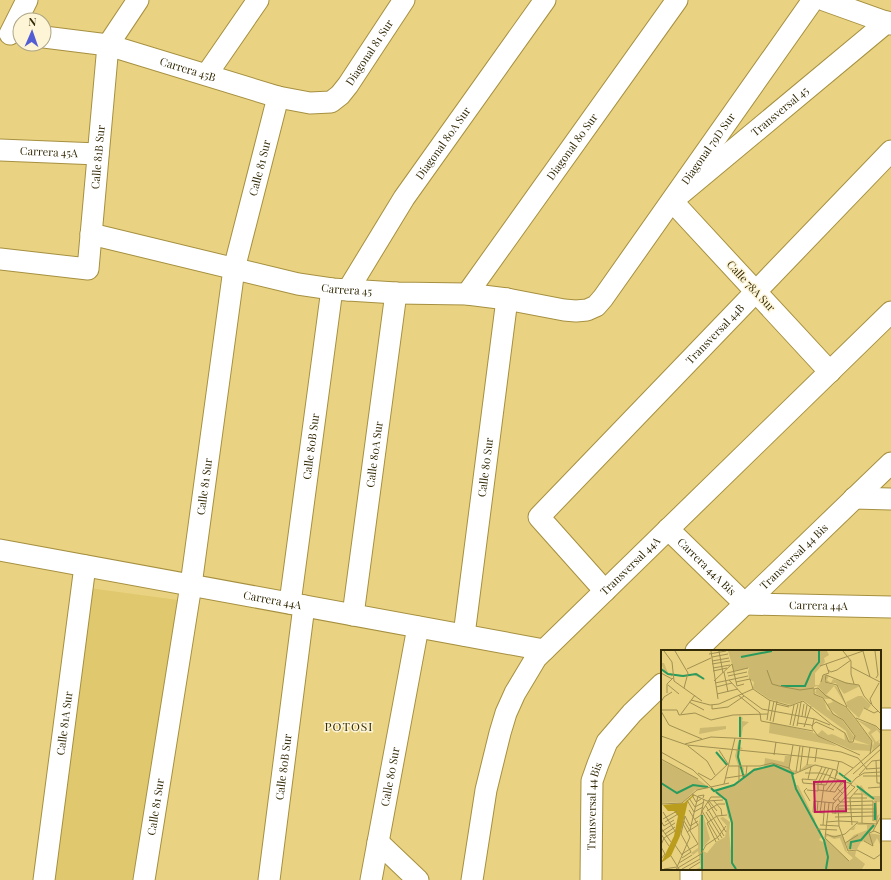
<svg xmlns="http://www.w3.org/2000/svg" width="891" height="880" font-family="'Playfair Display',serif">
<style>
.built{fill:#e0c86e}
.lines{fill:none;stroke-linecap:round;stroke-linejoin:round}
.minor-casing{stroke:#a69040;stroke-width:23}
.minor{stroke:#fff;stroke-width:21}
.labels{text-anchor:middle;stroke-width:3;stroke-linejoin:round;paint-order:stroke}
.street-label{font-size:11px;fill:#342b08;stroke:#fdf5d6}
.neighbourhood-label{font-size:12px;letter-spacing:1px;fill:#342b08;stroke:#fdf5d6}
.inset-river{fill:none;stroke:#299b5d;stroke-width:2}
.inset-road{fill:none;stroke:#a19051;stroke-width:1}
.view{fill:#c2185b;fill-opacity:0.15;stroke:#c2185b;stroke-width:2}
.inset-edge{fill:none;stroke:#342b08;stroke-width:2}
</style>
<rect width="100%" height="100%" fill="#e9d382"/>
<path class="built" d="M89 588 178 600 137 880H46Z"/>
<g class="lines">
<g class="minor-casing">
<g id="minor">
<path d="M824 0 891 24"/>
<path d="M10 34 27 0"/>
<path id="s1" d="M44 37 108 45 278 97 310 103 331 102 340 95 348 85 404 0"/>
<path d="M207 74 258 0"/>
<path id="s2" d="M0 150 98 154"/>
<path id="s3" d="M91 234 298 284 332 289 396 293 467 294 507 299 564 310 576 311 587 310 596 306 603 298 813 0"/>
<path id="s4" d="M0 259 88 269 108 45 138 0"/>
<path id="s5" d="M348 290 404 198 545 0"/>
<path id="s6" d="M467 294 677 0"/>
<path id="s7" d="M830 372 672 201 887 22"/>
<path d="M854 498 891 499"/>
<path id="s8" d="M668 529 745 604 891 607"/>
<path id="s9" d="M0 550 544 650"/>
<path id="s10" d="M605 591 539 517 891 151"/>
<path id="s11" d="M290 603 332 289"/>
<path id="s12" d="M353 615 396 293"/>
<path id="s13" d="M464 635 507 299"/>
<path id="s14" d="M696 651 891 463"/>
<path d="M880 719H891"/>
<path d="M880 830H891"/>
<path d="M378 842 418 880"/>
<path d="M691 869V880"/>
<path id="s15" d="M44 880 85 566"/>
<path id="s16" d="M144 880 191 585 234 269 278 97"/>
<path id="s17" d="M269 880 304 606"/>
<path id="s18" d="M371 880 418 627"/>
<path id="s19" d="M472 880 486 790 500 733 506 713 515 693 536 658 891 312"/>
<path id="s20" d="M591 880 592 781 598 764 607 742 632 713 662 684"/>
</g>
</g>
<use href="#minor" class="minor"/>
</g>
<g class="labels">
<g class="street-label">
<text dy="4" stroke="none"><textPath href="#s1" startOffset="359">Diagonal 81 Sur</textPath></text>
<text dy="4" stroke="none"><textPath href="#s1" startOffset="148">Carrera 45B</textPath></text>
<text dy="4" stroke="none"><textPath href="#s7" startOffset="373">Transversal 45</textPath></text>
<text dy="4" stroke="none"><textPath href="#s5" startOffset="175">Diagonal 80A Sur</textPath></text>
<text dy="4" stroke="none"><textPath href="#s6" startOffset="181">Diagonal 80 Sur</textPath></text>
<text dy="4" stroke="none"><textPath href="#s3" startOffset="707">Diagonal 79D Sur</textPath></text>
<text dy="4" stroke="none"><textPath href="#s2" startOffset="49">Carrera 45A</textPath></text>
<text dy="4" stroke="none"><textPath href="#s4" startOffset="201">Calle 81B Sur</textPath></text>
<text dy="4" stroke="none"><textPath href="#s16" startOffset="722">Calle 81 Sur</textPath></text>
<text transform="translate(751 286) rotate(47)" y="4">Calle 78A Sur</text>
<text dy="4" stroke="none"><textPath href="#s3" startOffset="262">Carrera 45</textPath></text>
<text dy="4" stroke="none"><textPath href="#s10" startOffset="353">Transversal 44B</textPath></text>
<text dy="4" stroke="none"><textPath href="#s11" startOffset="158">Calle 80B Sur</textPath></text>
<text dy="4" stroke="none"><textPath href="#s12" startOffset="162">Calle 80A Sur</textPath></text>
<text dy="4" stroke="none"><textPath href="#s13" startOffset="169">Calle 80 Sur</textPath></text>
<text dy="4" stroke="none"><textPath href="#s16" startOffset="398">Calle 81 Sur</textPath></text>
<text dy="4" stroke="none"><textPath href="#s14" startOffset="136">Transversal 44 Bis</textPath></text>
<text dy="4" stroke="none"><textPath href="#s19" startOffset="365">Transversal 44A</textPath></text>
<text dy="4" stroke="none"><textPath href="#s8" startOffset="54">Carrera 44A Bis</textPath></text>
<text dy="4" stroke="none"><textPath href="#s9" startOffset="277">Carrera 44A</textPath></text>
<text dy="4" stroke="none"><textPath href="#s8" startOffset="181">Carrera 44A</textPath></text>
<text dy="4" stroke="none"><textPath href="#s15" startOffset="158">Calle 81A Sur</textPath></text>
<text dy="4" stroke="none"><textPath href="#s17" startOffset="114">Calle 80B Sur</textPath></text>
<text dy="4" stroke="none"><textPath href="#s18" startOffset="105">Calle 80 Sur</textPath></text>
<text dy="4" stroke="none"><textPath href="#s20" startOffset="74">Transversal 44 Bis</textPath></text>
<text dy="4" stroke="none"><textPath href="#s16" startOffset="74">Calle 81 Sur</textPath></text>
</g>
<g class="neighbourhood-label">
<text x="349" y="731">POTOSI</text>
</g>
</g>
<g transform="translate(661 650)">
<rect width="220" height="220" fill="#e9d382"/>
<path d="M67 1H166L168 5 163 8 164 12 154 23V35H158L162 26 165 24 163 32 175 36 181 45 184 54 173 36 165 45 156 36 153 37 152 43 163 50 166 59 181 70 194 88 189 92 185 81 142 50 130 55 108 49 92 38 93 32 88 29 87 22 88 18 73 21ZM0 13H3L7 23 24 26 36 23 45 30 32 25 21 27 11 25V28L10 25H8L0 20V18L3 20ZM168 25 166 30 170 33 172 29 199 36 183 44 175 33 165 32 164 27ZM156 38 186 59 210 90 212 96 210 101 191 100 156 85 161 80 167 85 171 84 184 90 183 83 165 74 184 83 188 92 209 95 194 90V85L182 70 168 58 166 54 172 52 170 49H164L154 43ZM197 46H201L210 55 207 59 203 58 198 68 187 58 185 52ZM78 65 82 68 81 71 88 72 82 77 79 96 82 99 78 100V115L83 118 82 124H84V127L93 118H103L104 108 123 112 124 106H130L128 116 130 120 138 121 146 114 159 115H154L132 124 135 135H137L154 170 155 178 159 179 161 186 158 190 162 192 164 188 188 211 192 208 184 201 179 188 173 189 167 186 164 188 165 185 182 186 186 202 195 201 194 206 204 214 201 219H35L40 217 37 201 32 205 30 203 37 198V175L43 154 44 151 41 161 49 189 40 200 46 203 55 192 64 187 66 176 59 168 62 167 69 172 68 182 71 211V172L67 167 64 150 49 139 57 140 72 135 83 127 81 124 82 119 78 118 74 106 79 86ZM196 70 214 76 220 82V85L216 80 210 84 215 92 220 89 217 92 220 94 211 102 213 92 207 83 210 80ZM109 72 151 82 176 96 108 83ZM65 76V79L38 84 39 78ZM0 110 35 128 49 138 34 140 22 152 0 153ZM193 132 198 137 200 135 208 146H220V152H215L214 167 219 164 215 172 212 171 213 150 201 144ZM211 173 215 176 207 183 220 185V196L216 188 212 195 204 191 200 192 196 199 187 200 185 193 193 185 206 180V175H195L193 180H189L197 174Z" fill="#ccb86e"/>
<path d="M32 145H34L27 151 19 186 10 206 0 213 13 186 17 166 13 161H7L2 155 23 153Z" fill="#bb9d1e"/>
<path class="inset-river" d="M80 7 111 1M0 19 7 24 22 26 35 24 43 29M120 36H144L150 22 158 12V1M79 67V87M79 90 77 107 83 128M55 102 66 115M178 123 190 132M131 124 135 139 163 190 167 207 165 219M0 133 16 143 32 135 47 137M196 136 213 149M50 138 53 141 73 135 93 120 113 115 133 124M55 142 65 150 71 173V213L75 219M214 153V170M189 199 190 192 200 190 213 175M41 219V165"/>
<path class="inset-road" d="M3 1 11 12 13 31 41 51M14 1 27 23 23 38M50 1 57 49M58 1 62 23M182 1 190 11V24L193 34M214 1 217 25 215 28M48 4 65 1M51 7 67 4M51 11 68 8M51 14 69 11M159 16 202 1 209 27M190 17 219 32M52 18 69 15M26 19 50 8M106 20 111 34 118 36 139 40 153 38M167 20 170 22 176 20 190 10M52 21 66 18M63 22 67 42M0 23 11 29M66 23 87 18M67 26 86 22M68 30 82 45 101 59 154 69 169 75M53 31 71 14 76 36 83 34M75 32 89 29 92 39M160 32 162 25 168 23 165 14M54 33 87 26M218 33 209 49 211 55 220 64M7 35 18 44M55 37 71 33M6 43V34L12 28M56 44 77 39M77 45 99 63M30 50 49 55 58 54 92 39 108 50 129 56 142 51 171 75 184 83 188 92H192L194 86 182 70 172 64 162 48 153 44V39L157 38 165 46 185 57 194 68 211 91 209 104M0 52 3 47 11 42M28 52 43 60M115 54 128 57M51 55V59L67 57 83 46M186 57 176 35 164 32 165 25 185 33 198 35 203 46 210 54M203 58 213 63 217 61M0 60H16L18 65 34 63 50 70 72 65 107 64M0 61 8 75 41 89M99 63 100 71 152 81M20 64 34 45M141 66 143 54M144 67 146 55M195 68 215 76 220 81M153 69 151 78 157 86 199 105M106 70 109 50M109 71 113 51M112 72 116 51M136 73 150 75M129 75 133 55M132 76 137 54M136 76 140 52M150 76 155 72 173 80M143 77 150 56M0 86 26 95 158 108 181 112 192 118M24 94 50 87 93 89 180 102 197 108 206 119M27 96 46 111 54 125M58 100 67 114M0 102 32 120 51 138M113 105 115 92M0 109 37 129M215 111 216 133H220M154 112 156 98M146 115 149 97M68 116H99L111 113 128 118 131 122M78 116V131M128 118 132 95M205 119 220 118M139 121 142 96M135 122 139 96M37 123 50 130 67 114M144 123H159L170 126M133 124 154 115 175 120 177 122 174 127M192 124 220 99M198 125 211 111 220 110M202 126H220M169 127 191 134M182 127 220 94M65 128 85 125 86 116M147 129 150 117M155 130 141 129 142 133 165 135 172 119M155 130 161 117M219 133 220 146M63 134 74 88M160 134 168 118M146 138 143 141 149 151M207 138 220 137M146 140 157 141V133L165 117M157 140 174 142 181 131M165 141 174 129 178 111M169 141 177 130M31 144 46 151 62 150M182 144 176 138 183 132M193 144H201V173M31 145 35 152 40 149M28 148 34 157 43 152M183 148H206M177 149 179 152 212 151V171M26 150 33 162 42 157M52 150 60 159 61 166M48 151 56 161M175 151 172 149 185 135M215 151 216 174M47 152 65 182M168 153 164 188 188 211M0 154 21 153 36 140 68 133M177 154 178 176 187 201 196 200 213 209 220 204M45 156 63 186M178 156 212 155M178 159H213M46 161 57 154H64M2 162 14 181M45 162 61 188M156 163 157 151M159 163 163 135M163 163 152 162 153 151 173 153M171 163 172 154 195 128 203 123 220 122M171 163 213 162M174 164 175 157 194 137 190 135M24 166 29 176 37 171M174 167 213 166M2 169 16 161M34 169 40 165 43 149M0 171 3 176 13 170M178 171 197 172M4 172 17 164M165 172 178 171M22 174 29 187M159 175 178 176M162 175 164 152M191 175 189 148 197 139M0 178 10 192M156 179 176 180M29 180 37 146 43 145 42 148M212 181 220 166M0 182 14 173M26 182 37 175 28 160M0 184 8 196M4 184 14 177M165 184 173 187 184 184 196 173 216 174M58 190 41 161 50 147H60M203 191 212 196 208 183 213 181 220 184M55 192 46 173 56 166 66 165M184 193 197 185M0 195 3 188 14 181M14 195 21 205M0 197 4 204 0 209M21 204 37 194 23 171M10 206 18 219M21 208 30 202 20 184 24 166M18 213 31 205M3 219 16 217 29 187M15 219 40 204 45 195 57 187 65 176M21 219 39 209M28 219 39 212"/>
<path class="view" d="M184 131 185 161 154 162 153 132Z"/>
<rect width="220" height="220" class="inset-edge"/>
</g>
<g transform="translate(32 32) rotate(2)"><circle r="19" fill="#fdf5d6" stroke="#ada484"/>
<path d="M0-3L7 15L0 10L-7 15Z" fill="#535ed5"/>
<text y="-6" font-size="11" font-weight="bold" text-anchor="middle" fill="#342b08">N</text>
</g>
</svg>
